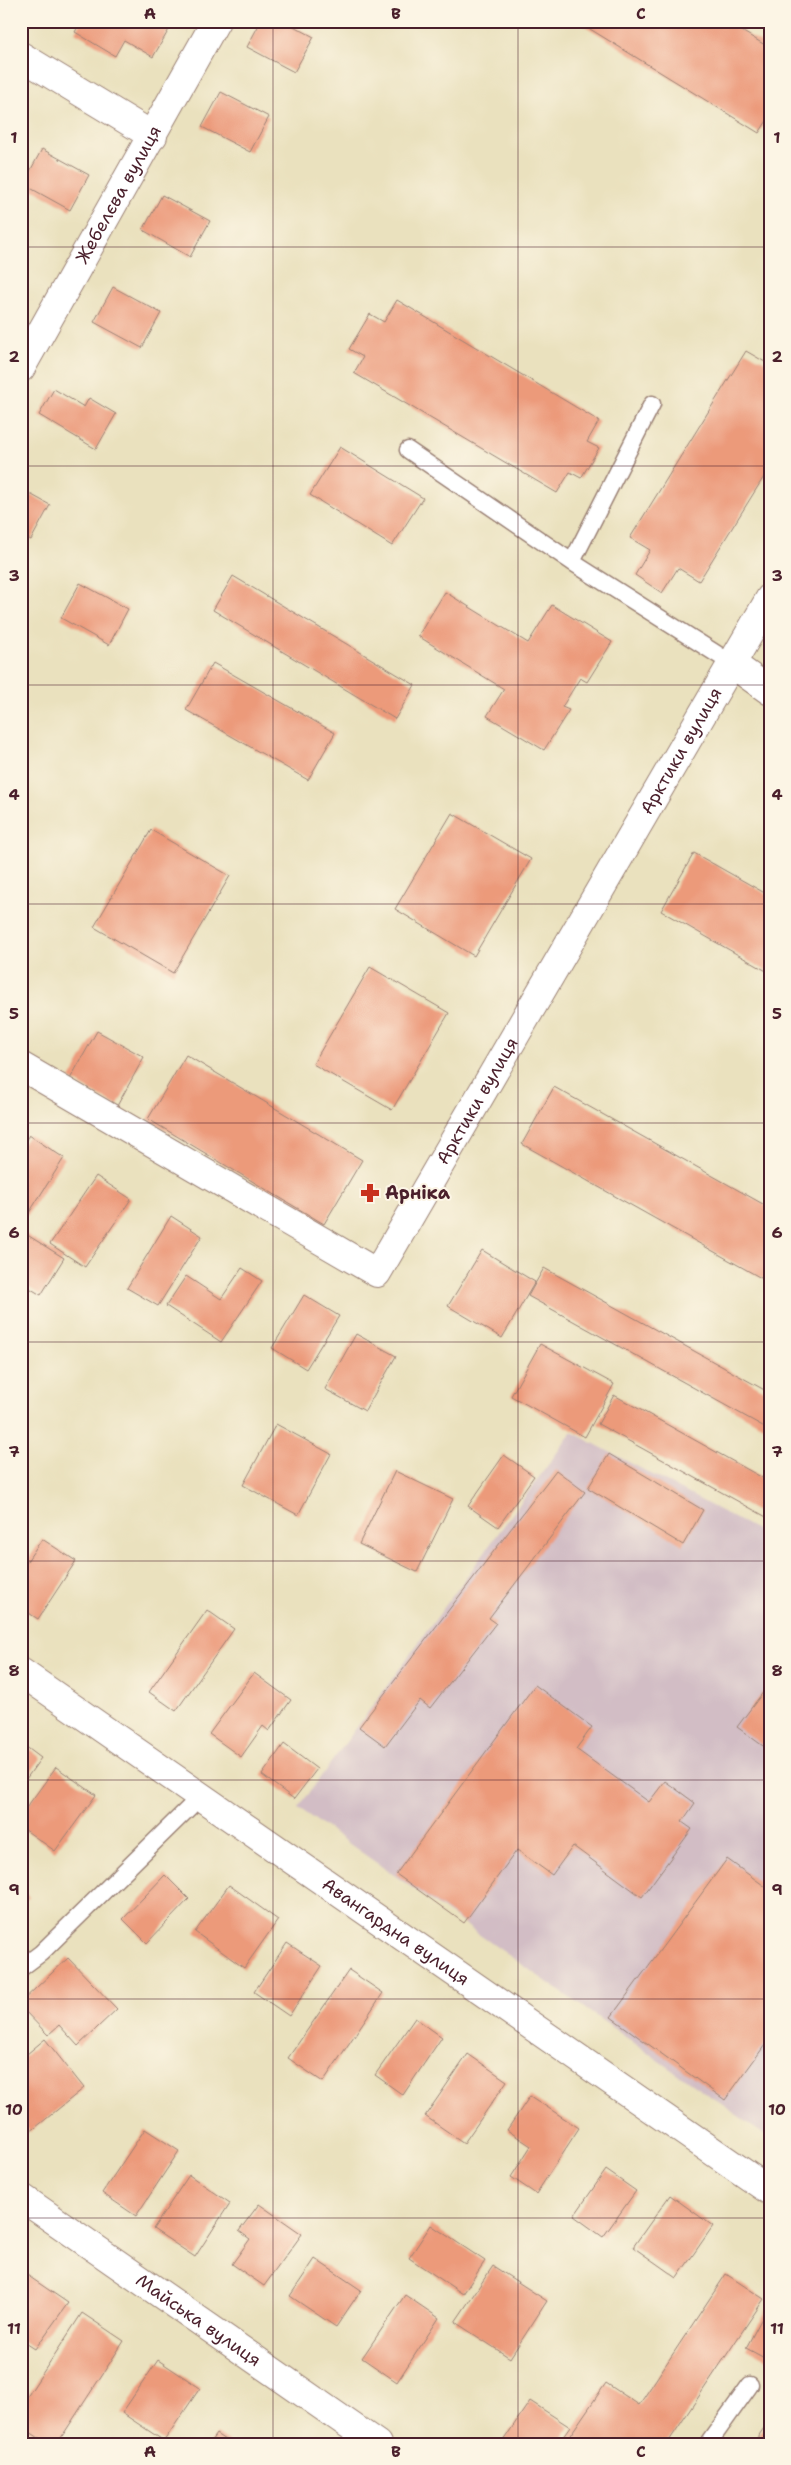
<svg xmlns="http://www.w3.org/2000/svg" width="791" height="2465" font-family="'Shantell Sans',sans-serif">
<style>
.industrial{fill:#d2bdc5}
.building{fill:#ec9a7a}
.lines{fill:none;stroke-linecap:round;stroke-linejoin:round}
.lane-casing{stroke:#9a8074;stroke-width:19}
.street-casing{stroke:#9a8074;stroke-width:30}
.secondary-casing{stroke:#9a8074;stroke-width:30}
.lane{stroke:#fff;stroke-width:16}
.street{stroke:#fff;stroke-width:28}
.secondary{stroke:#fff;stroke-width:28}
.grid{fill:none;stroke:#4a1f2b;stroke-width:1;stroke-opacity:0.55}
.labels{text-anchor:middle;stroke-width:4;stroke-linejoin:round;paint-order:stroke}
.street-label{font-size:18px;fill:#4a1f2b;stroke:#fcf5e5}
.poi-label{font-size:18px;font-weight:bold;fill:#4a1f2b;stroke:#fcf5e5;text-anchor:start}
.neatline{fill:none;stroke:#4a1f2b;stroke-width:2}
.grid-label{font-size:16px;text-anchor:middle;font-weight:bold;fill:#4a1f2b}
</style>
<rect width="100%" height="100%" fill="#fcf5e5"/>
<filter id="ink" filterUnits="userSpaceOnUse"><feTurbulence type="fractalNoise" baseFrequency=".02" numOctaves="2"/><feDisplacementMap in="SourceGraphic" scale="10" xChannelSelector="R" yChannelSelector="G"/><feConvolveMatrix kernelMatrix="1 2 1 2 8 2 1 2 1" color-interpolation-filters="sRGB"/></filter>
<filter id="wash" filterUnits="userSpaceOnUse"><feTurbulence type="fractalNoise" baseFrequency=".0096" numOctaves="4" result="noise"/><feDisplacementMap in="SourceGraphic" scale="20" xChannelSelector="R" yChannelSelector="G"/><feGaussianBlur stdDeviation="1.12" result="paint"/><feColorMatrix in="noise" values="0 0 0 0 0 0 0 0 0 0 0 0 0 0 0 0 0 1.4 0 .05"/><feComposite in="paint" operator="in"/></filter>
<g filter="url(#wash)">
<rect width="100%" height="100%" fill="#eae1be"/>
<path class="industrial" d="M572 1432 770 1537V2138L298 1808Z"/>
<g id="blocks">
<path class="building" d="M81 21H174L153 57 124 40 115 56 75 32Z
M261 21H284L314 37 294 72 247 47Z
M577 21H725L770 48V116L759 133Z
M221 92 269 117 250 152 202 127Z
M42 149 89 175 70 210 23 184Z
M162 195 210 221 190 257 143 230Z
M113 287 161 313 142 348 94 322Z
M397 300 599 421 587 442 599 448 581 478 570 472 557 493 354 373 363 357 349 349 370 314 384 322Z
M746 351 765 362 770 354V467L699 581 678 568 662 593 635 575 650 550 630 538Z
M54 389 84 407 89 398 116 414 96 449 39 415Z
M340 447 423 498 392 546 310 495Z
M21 489 50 505 31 540 21 535Z
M233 576 415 685 395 719 213 610Z
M80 583 128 609 109 645 61 618Z
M445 592 528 643 552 605 612 642 587 682 580 678 562 707 569 710 544 750 487 716 504 689 418 636Z
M213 663 335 733 308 780 186 710Z
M452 813 531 859 474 956 395 909Z
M151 830 230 876 173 973 94 927Z
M694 853 770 896V973L661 911Z
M370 967 449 1013 392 1110 313 1064Z
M97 1031 144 1057 117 1106 70 1079Z
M186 1055 362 1160 324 1224 148 1119Z
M554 1087 770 1208V1283L522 1144Z
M29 1135 64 1158 27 1216 21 1212V1147Z
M96 1176 131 1199 85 1267 50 1244Z
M171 1216 202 1236 158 1306 127 1288Z
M21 1231 64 1258 41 1295 21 1283Z
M482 1250 535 1282 502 1338 448 1306Z
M242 1268 262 1281 221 1342 166 1306 186 1276 221 1299Z
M544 1268 770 1393V1430L528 1296Z
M304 1295 339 1316 306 1369 272 1348Z
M356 1334 396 1356 365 1411 325 1389Z
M540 1344 614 1384 585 1437 511 1396Z
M614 1395 770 1482V1519L598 1424Z
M276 1424 331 1454 298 1515 243 1485Z
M609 1454 703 1510 683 1545 588 1488Z
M504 1455 534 1476 498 1527 468 1506Z
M556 1470 585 1492 489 1618 496 1623 430 1708 420 1700 385 1746 359 1727Z
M395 1471 453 1499 417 1572 359 1544Z
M42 1539 76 1561 38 1619 21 1608V1570Z
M207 1610 234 1629 176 1711 149 1692Z
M254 1673 291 1700 269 1731 263 1726 241 1757 209 1734Z
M770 1683V1751L737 1727Z
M535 1685 592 1727 576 1749 649 1802 665 1781 695 1803 682 1822 692 1829 642 1897 573 1846 552 1875 517 1850 464 1923 396 1874Z
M21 1743 41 1758 21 1786Z
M284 1744 317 1769 294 1799 262 1775Z
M56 1767 96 1795 55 1851 21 1827V1815Z
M727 1859 770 1890V2038L725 2100 611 2017Z
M165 1875 189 1899 147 1943 123 1919Z
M229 1885 278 1920 244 1968 195 1932Z
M21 1888 29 1897 21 1904Z
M287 1943 322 1966 289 2016 254 1992Z
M68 1958 117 2009 78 2046 59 2025 48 2035 21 2007V2002Z
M349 1970 383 1993 323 2082 288 2058Z
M415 2018 442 2037 403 2095 375 2075Z
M45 2039 84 2088 30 2132 21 2121V2059Z
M468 2054 507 2081 464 2143 425 2116Z
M530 2096 579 2128 536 2194 511 2177 531 2146 507 2130Z
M145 2129 179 2151 136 2216 102 2193Z
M606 2170 636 2191 603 2237 574 2216Z
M189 2175 230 2203 195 2257 153 2229Z
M670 2195 713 2226 677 2278 633 2247Z
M259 2204 302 2234 264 2286 232 2264 250 2239 239 2231Z
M431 2225 485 2261 463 2294 409 2258Z
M315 2259 361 2290 336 2327 290 2296Z
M493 2266 547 2301 510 2358 455 2322Z
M21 2271 68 2303 35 2349 21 2340Z
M726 2274 764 2299 667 2444H564L606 2383 639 2405Z
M405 2295 439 2318 397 2382 362 2358Z
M770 2303V2361L746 2348Z
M82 2313 124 2341 57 2444H48L21 2426V2406Z
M158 2360 200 2388 164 2441 122 2413Z
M530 2401 570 2427 558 2444H501Z
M770 2419V2444H753Z
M216 2434 231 2444H209Z"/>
</g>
</g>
<g filter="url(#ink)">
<use href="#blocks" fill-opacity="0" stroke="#9a8074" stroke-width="1"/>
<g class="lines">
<g class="lane-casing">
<path id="lane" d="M408 450 572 562 731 663
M572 562 652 404
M21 1968 41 1953 201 1796
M708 2444 750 2385"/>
</g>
<g class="street-casing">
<g id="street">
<path d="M21 56 153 136"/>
<path id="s1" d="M21 368 216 21"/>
<path d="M731 663 770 691"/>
<path id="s2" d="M21 1066 377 1273 770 598"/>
<path id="s3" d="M21 1672 770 2191"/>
</g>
</g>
<g class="secondary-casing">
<g id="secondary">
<path id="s4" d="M21 2197 377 2444"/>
</g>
</g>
<use href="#lane" class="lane"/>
<use href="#street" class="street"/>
<use href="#secondary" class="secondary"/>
</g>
</g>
<path class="grid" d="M273 21V2444M518 21V2444M21 247H770M21 466H770M21 685H770M21 904H770M21 1123H770M21 1342H770M21 1561H770M21 1780H770M21 1999H770M21 2218H770"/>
<defs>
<g id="pharmacy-bare" transform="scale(1.5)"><path d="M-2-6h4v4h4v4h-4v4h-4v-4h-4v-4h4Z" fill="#c8321e" stroke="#fcf5e5" stroke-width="2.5" paint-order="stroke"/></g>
</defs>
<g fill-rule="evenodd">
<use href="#pharmacy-bare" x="370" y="1193"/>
</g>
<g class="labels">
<g class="street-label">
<text dy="6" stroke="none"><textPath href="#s1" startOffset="199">Жебелєва вулиця</textPath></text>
<text dy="6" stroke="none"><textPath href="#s2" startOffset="1016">Арктики вулиця</textPath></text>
<text dy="6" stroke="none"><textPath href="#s2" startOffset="611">Арктики вулиця</textPath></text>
<text dy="6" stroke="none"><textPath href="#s3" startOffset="456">Авангардна вулиця</textPath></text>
<text dy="6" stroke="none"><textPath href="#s4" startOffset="216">Майська вулиця</textPath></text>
</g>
<g class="poi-label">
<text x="385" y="1199">Арніка</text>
</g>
</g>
<rect width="791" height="2465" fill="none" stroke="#fcf5e5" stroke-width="55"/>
<rect x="28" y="28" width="736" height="2410" class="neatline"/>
<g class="grid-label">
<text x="150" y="19">A</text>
<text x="396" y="19">B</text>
<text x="641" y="19">C</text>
<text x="14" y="143">1</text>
<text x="777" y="143">1</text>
<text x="14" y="362">2</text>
<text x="777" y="362">2</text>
<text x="14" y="581">3</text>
<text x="777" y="581">3</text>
<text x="14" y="800">4</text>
<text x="777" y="800">4</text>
<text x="14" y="1019">5</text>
<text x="777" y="1019">5</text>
<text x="14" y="1238">6</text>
<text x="777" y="1238">6</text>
<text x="14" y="1457">7</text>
<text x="777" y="1457">7</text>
<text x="14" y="1676">8</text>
<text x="777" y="1676">8</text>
<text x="14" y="1895">9</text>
<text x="777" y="1895">9</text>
<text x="14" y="2115">10</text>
<text x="777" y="2115">10</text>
<text x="14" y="2334">11</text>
<text x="777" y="2334">11</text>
<text x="150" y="2457">A</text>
<text x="396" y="2457">B</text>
<text x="641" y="2457">C</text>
</g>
</svg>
